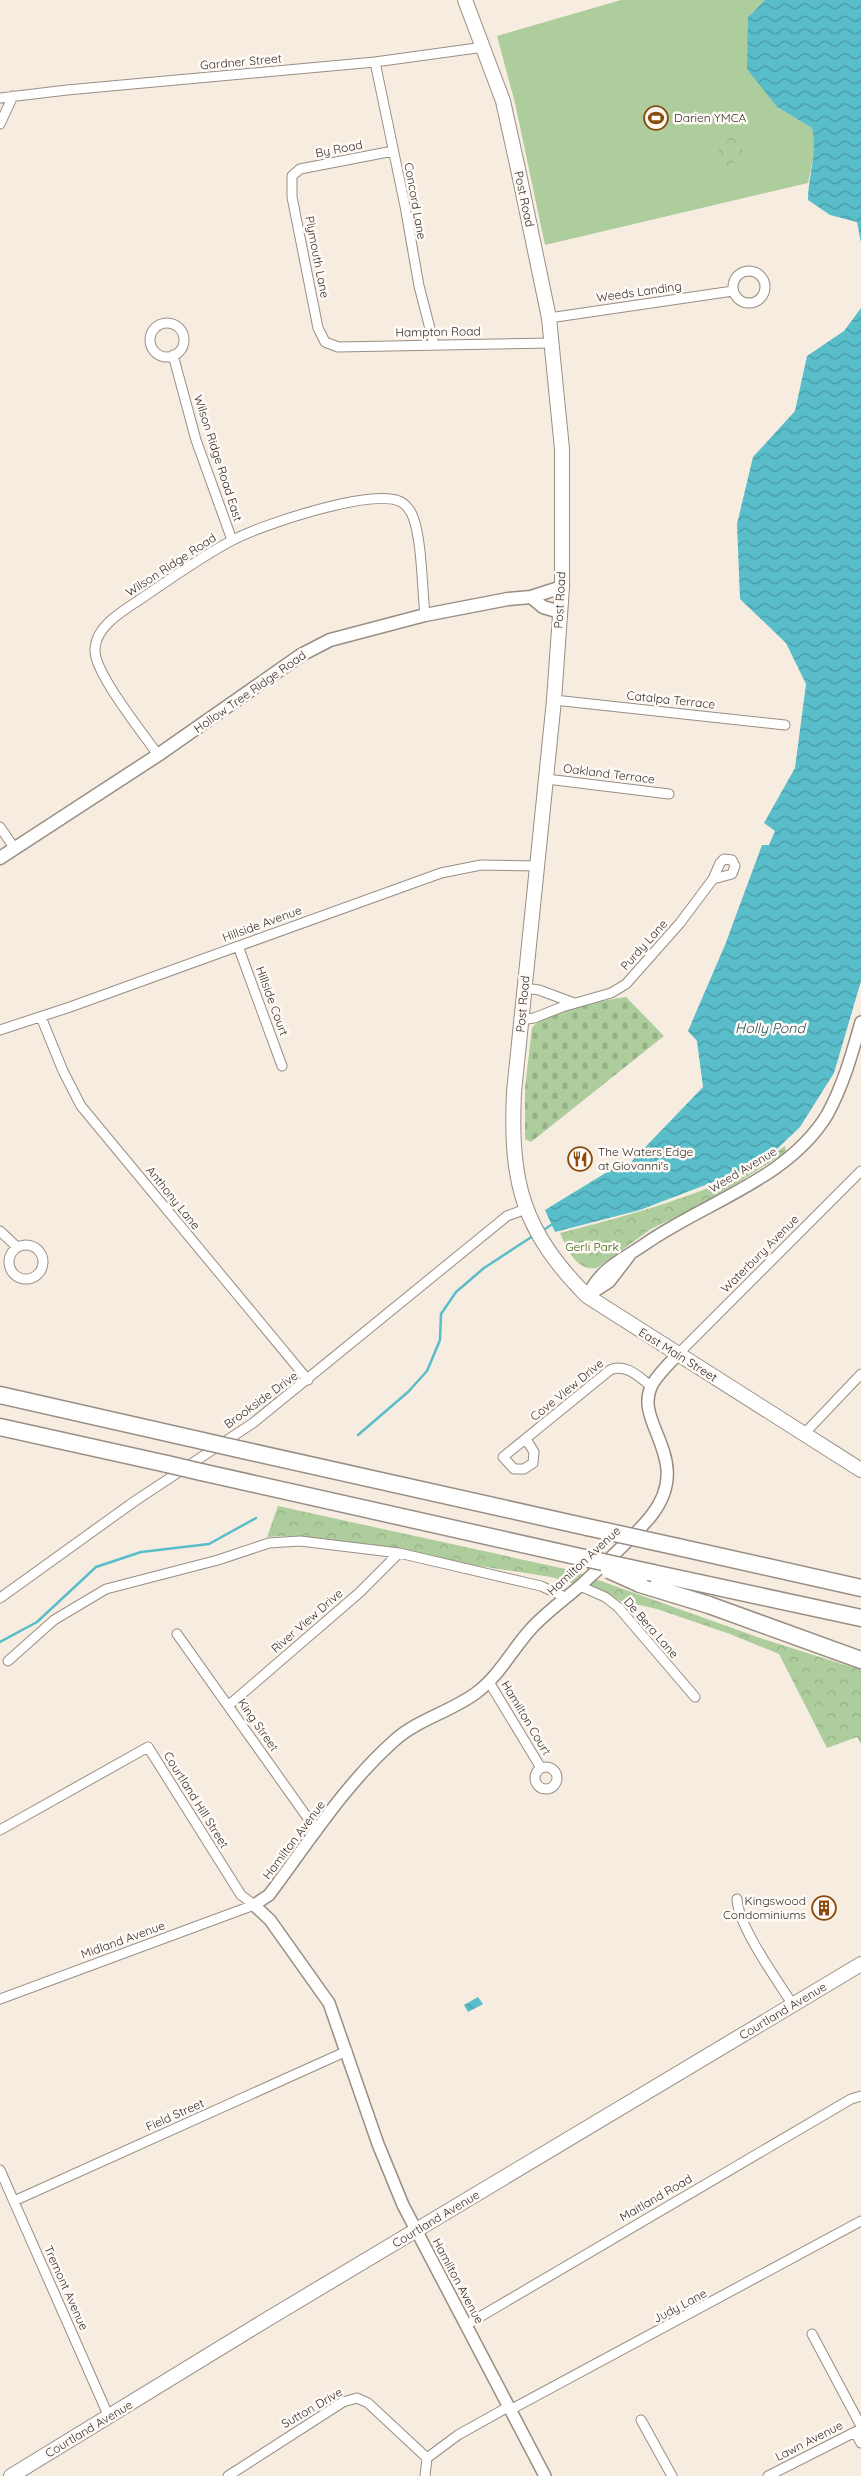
<svg xmlns="http://www.w3.org/2000/svg" width="861" height="2476" font-family="Quicksand,sans-serif">
<style>
.green{fill:#adcd9d}
.cemetery{fill:url(#cemetery-stones)}
.park{fill:url(#park-crowns)}
.water{fill:url(#water-waves)}
.lines{fill:none;stroke-linecap:round;stroke-linejoin:round}
.stream{stroke:#59bdca;stroke-width:2.5}
.minor-casing{stroke:#998e84;stroke-width:11}
.tertiary-casing{stroke:#998e84;stroke-width:14}
.secondary-casing{stroke:#998e84;stroke-width:15}
.primary-casing{stroke:#998e84;stroke-width:16}
.motorway-casing{stroke:#998e84;stroke-width:19}
.minor{stroke:#fff;stroke-width:9}
.tertiary{stroke:#fff;stroke-width:11}
.secondary{stroke:#fff;stroke-width:12}
.primary{stroke:#fff;stroke-width:14}
.motorway{stroke:#fff;stroke-width:16}
.motorway-bridge-casing{stroke:#998e84;stroke-width:19;stroke-linecap:butt}
.motorway-bridge{stroke:#fff;stroke-width:16}
.labels{text-anchor:middle;stroke-width:5;stroke-linejoin:round;paint-order:stroke}
.street-label{font-size:12px;fill:#322e2a;stroke:#fffaf6}
.poi-label{font-size:12px;fill:#322e2a;stroke:#fffaf6;text-anchor:start}
.park-label{font-size:12px;fill:#33630b;stroke:#fffaf6}
.water-label{font-size:14px;font-style:italic;fill:#28545a;stroke:#fffaf6}
</style>
<defs>
<pattern id="cemetery-stones" width="16" height="16" patternUnits="userSpaceOnUse" patternTransform="scale(1.25)"><rect width="16" height="16" fill="#adcd9d"/><path d="M2 7V4a2 2 0 0 1 4 0v3zM10 15v-3a2 2 0 0 1 4 0v3z" fill="#95b087"/></pattern>
<pattern id="park-crowns" width="20" height="18" patternUnits="userSpaceOnUse" patternTransform="scale(1.25)"><rect width="20" height="18" fill="#adcd9d"/><path d="M2 6a3 3 0 1 1 6 0M12 15a3 3 0 1 1 6 0" fill="none" stroke="#95b087"/></pattern>
<pattern id="water-waves" width="16" height="10" patternUnits="userSpaceOnUse" patternTransform="scale(1.25)"><rect width="16" height="10" fill="#59bdca"/><path d="M0 5q4-4 8 0t8 0" fill="none" stroke="#4a9aa4"/></pattern>
</defs>
<rect width="100%" height="100%" fill="#f7ece0"/>
<path class="green" d="M621 0H765L748 17 777 107 812 128 816 144 808 183 545 245 515 103 497 36Z"/>
<path class="cemetery" d="M626 997 664 1036 531 1142 525 1139V1088L532 1028 539 1020 570 1006Z"/>
<path class="park" d="M740 133 743 154C735 157 733 167 724 170L716 139Z
M785 1146 786 1152 709 1201 651 1229 597 1268C577 1272 567 1249 560 1233 622 1217 684 1201 742 1173 757 1166 771 1155 785 1146Z
M278 1506 570 1570 763 1639 861 1670V1744L857 1737 827 1748 779 1654 730 1634 657 1609 621 1601 597 1590 551 1577 409 1555 366 1544 285 1536 267 1537Z"/>
<path class="water" d="M765 0H861V243L857 222 830 215 808 200C808 175 818 153 812 128L777 107 747 69 748 17Z
M861 308V981L834 1073 800 1127 778 1148 742 1171 640 1210 555 1232 545 1210 617 1166 630 1163 703 1087 697 1041 688 1031 725 945 762 845H769L775 831 764 823 795 768 806 684 786 643 740 599 737 524 753 457 795 411 807 356 844 331Z
M478 1997 483 2004 468 2012 464 2005Z"/>
<g class="lines">
<path class="stream" d="M542 1231 554 1223
M358 1435 408 1392 427 1371 440 1340 441 1314 456 1292 484 1268 533 1236
M0 1642 37 1622 96 1567 141 1552 209 1544 256 1518"/>
<g class="minor-casing">
<path id="minor" d="M375 62 405 206 419 286 434 344
M0 98 67 90 375 62 484 47
M0 124 13 96
M393 151 300 169 292 176V197L318 328 325 342 338 347 552 343
M733 287a16 16 0 1 1 32 0a16 16 0 1 1-32 0Z
M549 318 733 291
M150 340a17 17 0 1 1 34 0a17 17 0 1 1-34 0Z
M173 355 196 440 232 540
M554 700 785 725
M158 755C144 734 93 672 95 649 96 624 127 609 145 596 173 577 201 557 231 541 260 525 369 489 399 501 405 503 411 511 413 517 422 540 422 588 425 615
M547 779 669 794
M0 827 15 849
M238 946 282 1066
M524 988 539 990 574 1003
M41 1017 63 1071 81 1106 308 1380
M521 1020 534 1018 562 1007 611 993 626 984 680 923 713 879 720 863 724 859 732 860 735 866 732 874 713 879
M0 1030 70 1007 441 873 481 865 537 866
M0 1231 17 1247
M9 1262a17 17 0 1 1 34 0a17 17 0 1 1-34 0Z
M677 1355 861 1171
M804 1434 861 1374
M526 1439 534 1452 533 1463 524 1469H514L503 1457 610 1370C626 1363 639 1377 651 1386
M580 1586 605 1597 618 1607 695 1697
M0 1598 135 1501 253 1423 507 1216 526 1209
M177 1634 317 1831
M8 1661 54 1620 106 1589 218 1560 269 1543 300 1541 399 1553 541 1586 565 1597
M489 1682 541 1768
M229 1705 359 1593 399 1553
M535 1778a11 11 0 1 1 22 0a11 11 0 1 1-22 0Z
M0 1830 148 1747 241 1895 254 1905
M737 1899C738 1926 777 1980 793 2005
M0 1999 254 1905
M0 2170 109 2417
M14 2201 347 2051
M466 2325 851 2099 861 2096
M812 2334 861 2426
M510 2410 861 2221
M641 2420 672 2476
M855 2432 861 2443
M228 2476 343 2402 357 2398 368 2403 427 2458
M425 2476 427 2458 458 2435 508 2407
M768 2476 861 2429"/>
</g>
<g class="tertiary-casing">
<path id="tertiary" d="M589 1295 609 1282 629 1256
M587 1296C603 1266 619 1262 645 1244 705 1202 787 1180 827 1115 843 1086 852 1054 861 1022
M545 2476 403 2205 378 2144 329 2003 270 1920 254 1905 269 1895C308 1843 346 1783 395 1740 417 1720 452 1711 476 1693 499 1676 512 1650 530 1630 545 1613 564 1600 581 1585 602 1566 634 1537 651 1516 695 1460 634 1424 651 1387 656 1376 669 1364 677 1355"/>
</g>
<g class="secondary-casing">
<path id="secondary" d="M531 597 543 607 560 612
M0 858 158 755 301 655 330 640 425 615 508 599 531 597 562 587"/>
</g>
<g class="primary-casing">
<path id="primary" d="M465 0 503 101 518 169 549 318 562 449V587L554 700 514 1092C510 1183 522 1230 587 1296L861 1470
M11 2476 266 2320 861 1964"/>
</g>
<g class="motorway-casing">
<path id="motorway" d="M0 1395 203 1441
M0 1427 167 1464
M238 1449 587 1527
M201 1472 589 1559
M678 1547 861 1588
M653 1573 861 1618
M640 1584 709 1605 861 1660"/>
</g>
<use href="#minor" class="minor"/>
<use href="#tertiary" class="tertiary"/>
<use href="#secondary" class="secondary"/>
<use href="#primary" class="primary"/>
<use href="#motorway" class="motorway"/>
<g class="motorway-bridge-casing">
<path id="motorway-bridge" d="M203 1441 238 1449
M167 1464 201 1472
M587 1527 678 1547
M589 1559 653 1573
M609 1570 640 1584"/>
</g>
<use href="#motorway-bridge" class="motorway-bridge"/>
</g>
<defs>
<g id="stadium-ring" transform="scale(1.25)"><circle r="9.5" fill="#fffaf6" stroke="#894b0e" stroke-width="1.5"/><path d="M0-5a6.5 5 0 1 0 0 10a6.5 5 0 1 0 0-10ZM-3.5-1.8h7v3.6h-7Z" fill="#894b0e"/></g>
<g id="restaurant-ring" transform="scale(1.25)"><circle r="9.5" fill="#fffaf6" stroke="#894b0e" stroke-width="1.5"/><path d="M-5-6h1v4h1v-4h1v4h1v-4h1v5L-1.5 .5V6h-2V.5L-5-1ZM5-6V6H3V1.5H1.5Q1.5-4 5-6Z" fill="#894b0e"/></g>
<g id="building-ring" transform="scale(1.25)"><circle r="9.5" fill="#fffaf6" stroke="#894b0e" stroke-width="1.5"/><path d="M-4-6H4V6H1V3H-1V6H-4ZM-2.5-4.3h1.7v1.8h-1.7ZM.8-4.3h1.7v1.8H.8ZM-2.5-1h1.7V.8h-1.7ZM.8-1h1.7V.8H.8Z" fill="#894b0e"/></g>
</defs>
<g fill-rule="evenodd">
<use href="#stadium-ring" x="656" y="118"/>
<use href="#restaurant-ring" x="580" y="1159"/>
<use href="#building-ring" x="824" y="1908"/>
</g>
<g class="labels">
<g class="street-label">
<text transform="translate(241 62) rotate(-5)" y="4">Gardner Street</text>
<text transform="translate(339 149) rotate(-11)" y="4">By Road</text>
<text transform="translate(524 199) rotate(78)" y="4">Post Road</text>
<text transform="translate(415 201) rotate(80)" y="4">Concord Lane</text>
<text transform="translate(317 257) rotate(79)" y="4">Plymouth Lane</text>
<text transform="translate(639 292) rotate(-8)" y="4">Weeds Landing</text>
<text transform="translate(438 332) rotate(-1)" y="4">Hampton Road</text>
<text transform="translate(218 458) rotate(72)" y="4">Wilson Ridge Road East</text>
<text transform="translate(171 565) rotate(-33)" y="4">Wilson Ridge Road</text>
<text transform="translate(560 600) rotate(-87)" y="4">Post Road</text>
<text transform="translate(250 692) rotate(-35)" y="4">Hollow Tree Ridge Road</text>
<text transform="translate(671 700) rotate(6)" y="4">Catalpa Terrace</text>
<text transform="translate(609 774) rotate(7)" y="4">Oakland Terrace</text>
<text transform="translate(262 924) rotate(-20)" y="4">Hillside Avenue</text>
<text transform="translate(644 945) rotate(-48)" y="4">Purdy Lane</text>
<text transform="translate(272 1001) rotate(70)" y="4">Hillside Court</text>
<text transform="translate(523 1004) rotate(-85)" y="4">Post Road</text>
<text transform="translate(743 1170) rotate(-31)" y="4">Weed Avenue</text>
<text transform="translate(173 1198) rotate(51)" y="4">Anthony Lane</text>
<text transform="translate(760 1254) rotate(-45)" y="4">Waterbury Avenue</text>
<text transform="translate(678 1355) rotate(32)" y="4">East Main Street</text>
<text transform="translate(567 1390) rotate(-39)" y="4">Cove View Drive</text>
<text transform="translate(261 1400) rotate(-36)" y="4">Brookside Drive</text>
<text transform="translate(584 1561) rotate(-43)" y="4">Hamilton Avenue</text>
<text transform="translate(307 1621) rotate(-41)" y="4">River View Drive</text>
<text transform="translate(651 1628) rotate(49)" y="4">De Bera Lane</text>
<text transform="translate(526 1718) rotate(59)" y="4">Hamilton Court</text>
<text transform="translate(258 1725) rotate(55)" y="4">King Street</text>
<text transform="translate(196 1800) rotate(58)" y="4">Courtland Hill Street</text>
<text transform="translate(294 1840) rotate(-53)" y="4">Hamilton Avenue</text>
<text transform="translate(123 1940) rotate(-20)" y="4">Midland Avenue</text>
<text transform="translate(783 2011) rotate(-31)" y="4">Courtland Avenue</text>
<text transform="translate(175 2115) rotate(-24)" y="4">Field Street</text>
<text transform="translate(656 2198) rotate(-30)" y="4">Maitland Road</text>
<text transform="translate(436 2219) rotate(-31)" y="4">Courtland Avenue</text>
<text transform="translate(458 2281) rotate(62)" y="4">Hamilton Avenue</text>
<text transform="translate(66 2288) rotate(66)" y="4">Tremont Avenue</text>
<text transform="translate(680 2306) rotate(-28)" y="4">Judy Lane</text>
<text transform="translate(312 2408) rotate(-30)" y="4">Sutton Drive</text>
<text transform="translate(89 2429) rotate(-31)" y="4">Courtland Avenue</text>
<text transform="translate(809 2441) rotate(-27)" y="4">Lawn Avenue</text>
</g>
<g class="poi-label">
<text x="674" y="122">Darien YMCA</text>
<text x="598" y="1156">The Waters Edge<tspan x="598" dy="14">at Giovanni's</tspan></text>
<text x="806" y="1905" text-anchor="end">Kingswood<tspan x="806" dy="14">Condominiums</tspan></text>
</g>
<g class="park-label">
<text x="592" y="1251">Gerli Park</text>
</g>
<g class="water-label">
<text x="770" y="1033">Holly Pond</text>
</g>
</g>
</svg>
